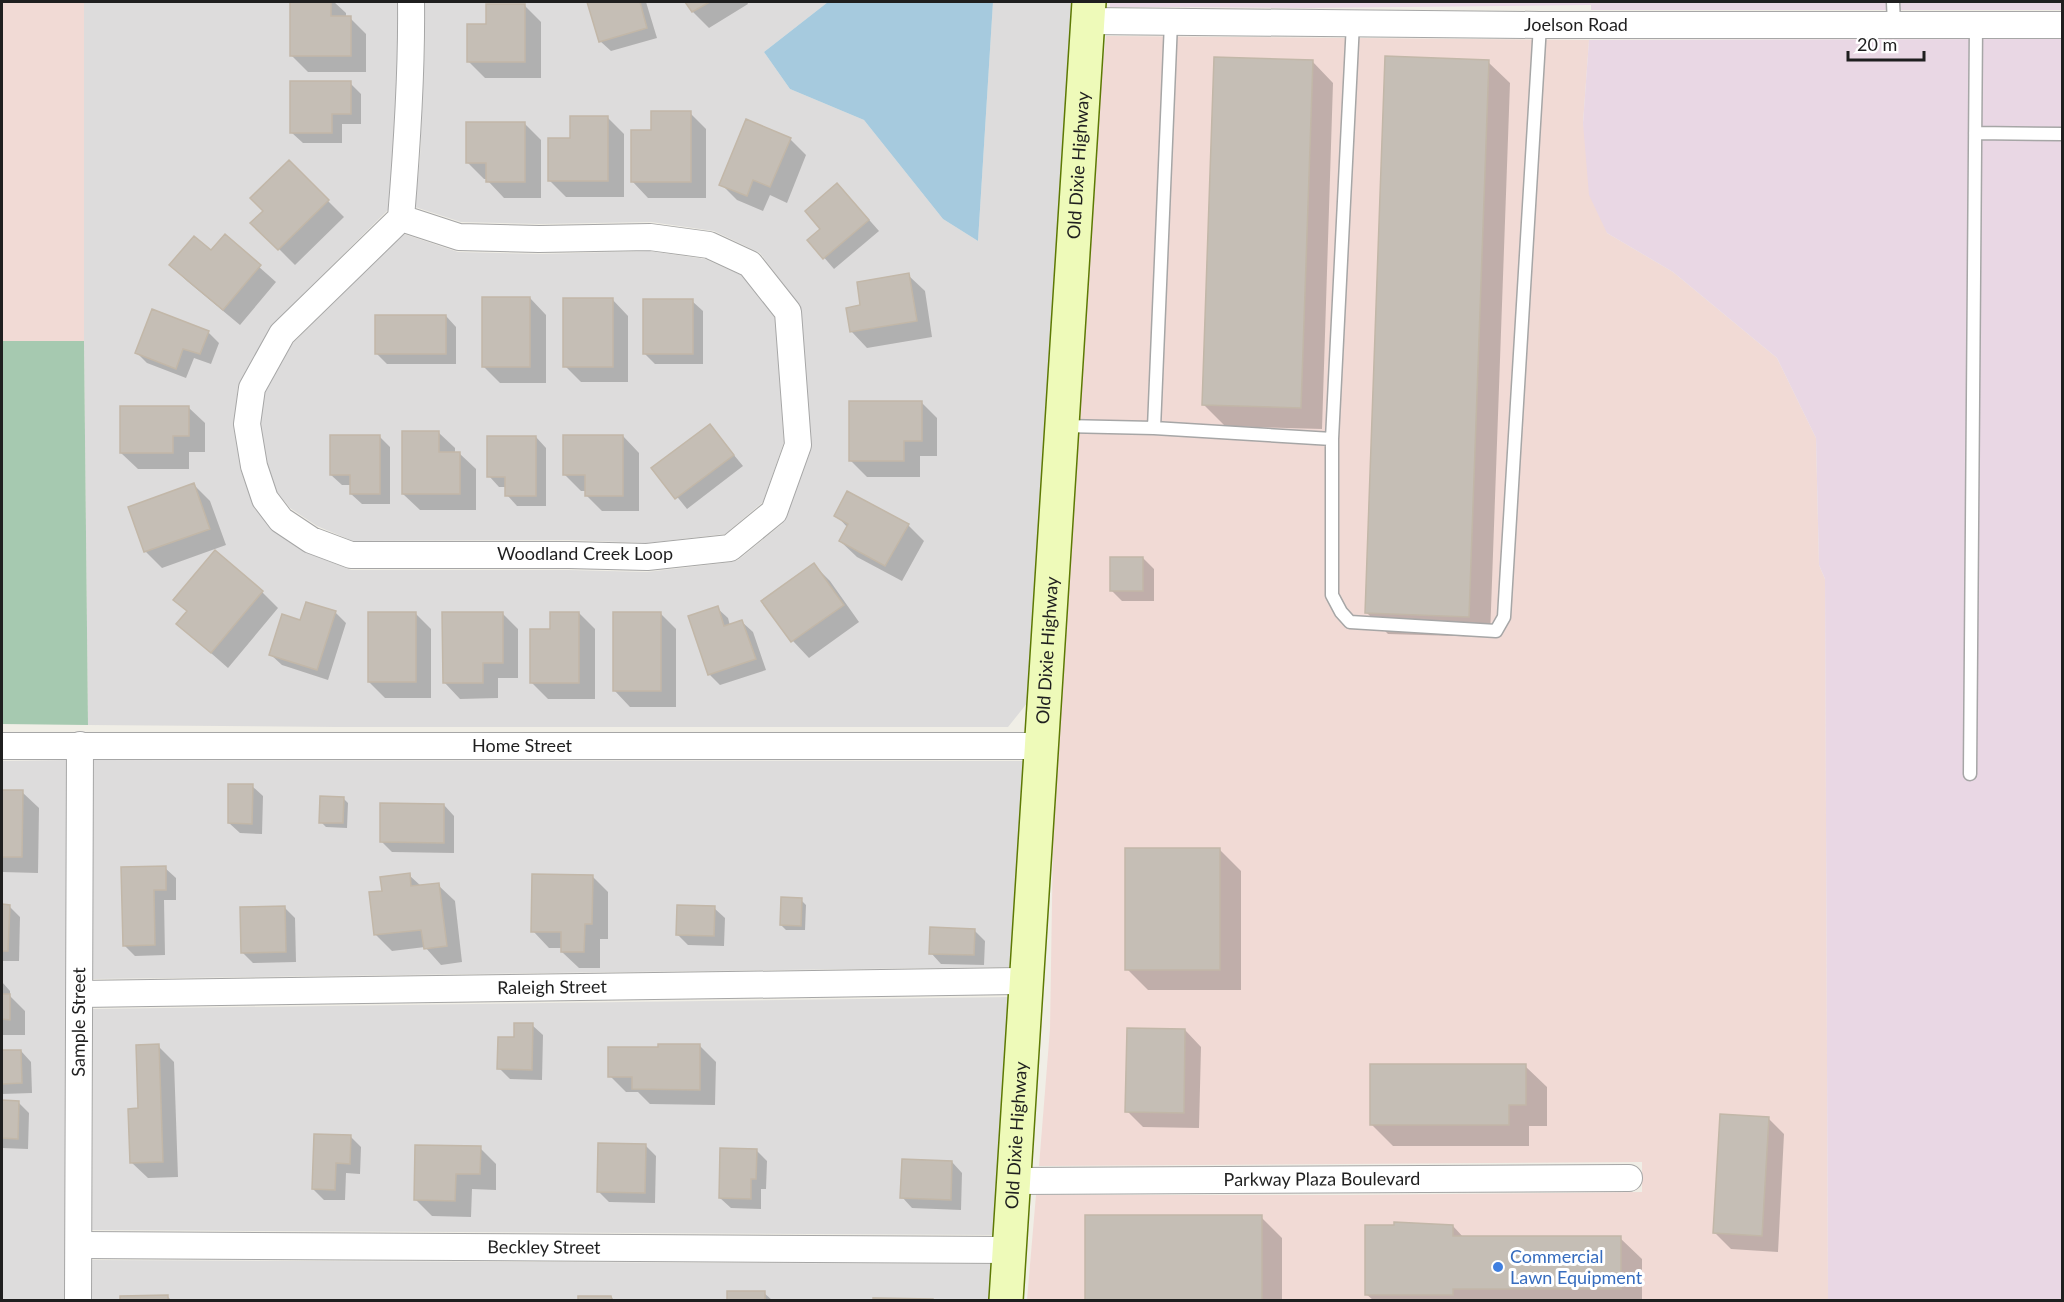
<svg xmlns="http://www.w3.org/2000/svg" width="2064" height="1302" font-family="Lato,sans-serif">
<style>
.residential{fill:#dddcdc}
.commercial{fill:#f1dad5}
.industrial{fill:#e9d7e4}
.cemetery{fill:#a6c9b0}
.water{fill:#a6cade}
.shadow{fill:#0003}
.building{fill:#c5beb5;stroke:#c2b7a8;stroke-width:1.5}
.lines{fill:none;stroke-linecap:round;stroke-linejoin:round}
.lane-casing{stroke:#a6a6a6;stroke-width:15}
.street-casing{stroke:#a6a6a6;stroke-width:28}
.secondary-casing{stroke:#5d7904;stroke-width:36}
.lane{stroke:#fff;stroke-width:12}
.street{stroke:#fff;stroke-width:26}
.secondary{stroke:#eefab9;stroke-width:33}
.shop-dot{fill:#3f7fe0;stroke:#fff;stroke-width:2}
.labels{text-anchor:middle;stroke-width:6;stroke-linejoin:round;paint-order:stroke}
.street-label{font-size:18px;fill:#1f1f1f;stroke:#fff}
.shop-label{font-size:18px;fill:#366cbe;stroke:#fff;text-anchor:start}
</style>
<rect width="100%" height="100%" fill="#f0eee6"/>
<path class="residential" d="M84 2H398L399 40 393 154 388 210 274 323 238 386 234 427 241 471 255 509 275 532 305 552 351 570H569L647 572 732 562 738 560 782 524 786 517 811 443 801 310 797 302 760 253 714 231 651 222 539 224 461 222 415 207 420 157 425 41 424 2H828L764 52 790 89 864 120 943 219 978 241 993 2H1075L1032 697 1008 727H336L88 725 84 341Z
M404 234 458 252 540 254 649 251 705 259 743 276 775 318 784 442 763 502 725 534 647 543 569 540 353 541 317 526 290 508 276 491 267 462 260 424 264 393 292 344Z
M67 760 65 1300H2V761Z
M93 760 1029 761 1014 967 93 979Z
M1012 997 998 1235 92 1230 93 1009Z
M91 1260 996 1264 993 1300H91Z"/>
<path class="commercial" d="M2 2H84V341H2Z
M1106 36 1589 40 1583 123 1607 233 1673 272 1777 358 1816 438 1819 565 1825 579 1828 1300H1027L1036 1195H1347L1642 1192V1162L1039 1166 1050 1029 1054 776 1093 154Z"/>
<path class="industrial" d="M1110 2H2062V10H1591V5L1307 8 1172 7H1110Z
M2062 39V1300H1828L1825 579 1819 565 1816 438 1777 358 1673 272 1607 233 1589 195 1583 123 1589 40Z"/>
<path class="cemetery" d="M2 341H84L88 725 2 724Z"/>
<path class="water" d="M828 2H993L978 241 943 219 864 120 790 89 764 52Z"/>
<path class="shadow" d="M292 2H334L346 13V18H350L366 34V72H308L292 56Z
M588 2H646L657 38 611 51 600 41Z
M687 2H747L748 4 709 28 693 12Z
M525 6 541 22V78H485L469 62 488 26Z
M1312 61 1333 83 1322 429 1225 426 1204 405Z
M1488 62 1510 83 1490 637 1388 634 1367 613Z
M350 83 361 94V124H342V143H303L292 133Z
M690 113 706 129V198H648L632 181 652 132Z
M608 118 624 134V197H566L550 181 571 140Z
M525 124 541 140V198H504L488 181V179H484L467 162Z
M790 139 806 155 787 203 770 195 763 211 737 200 721 184Z
M289 162 344 217 295 265 253 223 265 211Z
M848 196 879 231 834 269 809 240 822 229Z
M225 237 276 282 240 325 187 281 171 265 211 253Z
M908 275 925 291 932 337 867 348 851 331 862 306Z
M530 298 546 315V383H500L484 367Z
M612 299 628 316V382H581L565 366Z
M692 301 703 311V364H655L644 353Z
M446 316 456 327V364H387L376 353Z
M208 332 219 343 211 364 194 358 186 378 147 363 137 353Z
M921 402 937 418V456H920V477H867L851 461Z
M188 407 205 423V452H189V469H138L121 453Z
M710 426 743 466 687 509 654 468Z
M438 432 455 448V453H459L476 469V510H420L403 494Z
M379 436 390 447V504H362L351 494V485H342L331 475Z
M623 436 639 453V511H602L586 495V491H581L565 475Z
M536 437 546 448V506H517L507 495V487H499L489 476Z
M194 485 210 501 226 545 162 568 146 552 130 508Z
M836 515 908 525 924 541 902 581 857 557 840 541 848 528Z
M1143 558 1154 569V601H1122L1112 591Z
M814 565 830 581 859 622 809 658 793 641 763 601Z
M262 592 278 608 228 668 178 624 188 612 175 600Z
M717 608 728 618 730 626 742 622 753 632 766 670 720 685 710 675 690 617Z
M335 612 346 623 328 680 282 665 271 655 301 622Z
M415 613 431 629V698H385L369 682Z
M502 613 518 629V678H498V698L460 699 444 682Z
M579 613 595 629V699H548L532 683 552 631Z
M660 613 676 629V707H630L614 690Z
M252 786 263 796 262 834 240 833 229 823Z
M2 791 22 792 39 808 38 873 2 872Z
M343 798 348 803 347 828 326 827 321 822Z
M444 805 454 816V853L392 852 381 841Z
M1219 849 1241 871V990H1148L1127 969Z
M165 868 176 878V900H164L165 955 135 956 124 945Z
M409 875 421 886 438 885 455 901 462 962 441 965 425 947 392 951 376 935 383 892Z
M592 876 608 892V939H600V968H579L562 952 563 948H549L533 931Z
M801 900 806 905 805 930H786L781 925Z
M2 906H9L20 917 19 961H2Z
M285 908 295 918 296 962 253 963 242 952Z
M714 908 725 918 724 946 688 945 677 934Z
M974 930 985 941 984 965 941 964 931 953Z
M2 982 10 991V996L25 1011V1035H2Z
M532 1025 543 1035 542 1080 510 1079 499 1068 515 1038Z
M1185 1030 1201 1047 1199 1128 1143 1127 1127 1111Z
M158 1046 174 1062 178 1177 148 1178 131 1162 140 1110Z
M700 1046 716 1062 715 1105 650 1104 638 1092H626L610 1076 659 1049Z
M2 1051H21L31 1062 32 1093 2 1094Z
M1525 1066 1547 1087V1126H1529V1146H1393L1372 1125Z
M2 1102H18L29 1113 28 1149 2 1148Z
M1768 1118 1784 1134 1778 1252 1731 1249 1714 1232Z
M350 1136 361 1147 360 1174 346 1173 345 1200H324L313 1189Z
M646 1146 656 1156 655 1203 609 1202 598 1191Z
M480 1148 496 1164V1190L472 1189 471 1217 432 1216 415 1199Z
M756 1150 767 1161 766 1189H761V1209L731 1208 720 1198Z
M952 1162 962 1173 961 1210 912 1208 902 1197Z
M1087 1217H1261L1282 1238V1300H1087Z
M1453 1226 1464 1238H1620L1642 1259V1300H1373L1366 1294Z
M728 1292 764 1293 772 1300H728Z
M167 1296 171 1300H121V1297Z
M611 1297 614 1300H580V1298Z
M874 1299 932 1300H874Z"/>
<path class="building" d="M290 2H331V16H351V56H290Z
M587 2H640L647 28 599 42Z
M685 2H710L692 12Z
M486 4H525V62H467V24H486Z
M1385 56 1489 60 1469 617 1365 613Z
M1214 57 1313 60 1301 408 1202 405Z
M290 81H351V114H332V133H290Z
M651 111H691V182H631V130H651Z
M570 116H608V181H548V138H570Z
M746 119 791 138 770 187 753 180 747 196 719 185Z
M466 122H525V182H486V163H466Z
M289 160 329 200 278 250 250 223 263 211 250 198Z
M837 183 869 220 823 259 807 240 820 229 805 211Z
M225 234 261 265 223 310 169 265 194 236 211 250Z
M909 273 917 321 850 332 846 308 860 305 857 282Z
M482 297H530V367H482Z
M563 298H613V367H563Z
M643 299H693V354H643Z
M152 309 209 331 200 354 183 349 176 369 135 353Z
M375 315H446V354H375Z
M849 401H922V441H904V461H849Z
M120 406H189V436H173V453H120Z
M710 424 734 455 675 499 651 468Z
M402 431H439V452H460V494H402Z
M330 435H380V494H350V475H330Z
M563 435H623V496H585V475H563Z
M487 436H536V496H505V477H487Z
M194 483 210 529 144 552 128 507Z
M847 491 909 524 885 566 839 541 848 524 834 516Z
M215 550 263 591 211 653 176 624 187 611 173 600Z
M1110 557H1143V591H1110Z
M814 563 844 605 791 642 761 601Z
M306 602 336 611 317 670 269 655 282 614 300 620Z
M718 606 724 626 742 620 756 659 708 675 688 616Z
M368 612H416V682H368Z
M442 612H503V663H483V683H443Z
M550 612H579V683H530V629H550Z
M613 612H661V691H613Z
M228 784H253L252 824 228 823Z
M2 790H23L22 857H2Z
M320 796 344 797 343 823H319Z
M380 803 444 804V843L380 842Z
M1125 848H1220V970H1125Z
M166 866V890H154L155 945 123 946 121 867Z
M410 873 411 886 439 883 447 946 424 949 421 930 374 935 369 892 382 891 380 877Z
M532 874 593 875 592 924H585L584 952H561V932H531Z
M781 897 802 898 801 926 780 925Z
M2 904 10 905 8 951H2Z
M677 905 715 906 714 936 676 935Z
M285 906 286 952 241 953 240 907Z
M930 927 975 929 974 955 929 954Z
M2 994H10V1020L2 1019Z
M514 1023H533L532 1070 497 1069 498 1037H514Z
M1127 1028 1185 1029 1184 1113 1125 1112Z
M159 1044 163 1162 130 1163 128 1109 138 1108 136 1045Z
M658 1044H700V1090L632 1089V1077H608V1047H658Z
M2 1050H21L22 1083 2 1084Z
M1370 1064H1526V1105H1509V1125H1370Z
M2 1100 19 1101 18 1139 2 1138Z
M1720 1114 1769 1117 1762 1236 1713 1233Z
M314 1134 351 1135 350 1164 336 1163 335 1190 312 1189Z
M598 1143 646 1144 645 1193 597 1192Z
M415 1145 481 1146 480 1174H456L455 1201 414 1200Z
M720 1148 757 1149 756 1179H751V1199L719 1198Z
M902 1159 952 1161 951 1200 900 1198Z
M1085 1215H1262V1300H1085Z
M1394 1222 1453 1225V1236H1621V1289H1453V1295H1365V1225H1394Z
M727 1291H765V1300H727Z
M168 1295V1300H120V1296Z
M578 1296H611L612 1300H578Z
M873 1298 933 1299V1300H873Z"/>
<g class="lines">
<g class="lane-casing">
<path id="lane" d="M1893 2 1894 25
M1353 23 1332 439V595L1341 612 1350 622 1496 631 1504 617 1540 25
M1975 133 2062 134
M1064 426 1154 428 1332 439
M1154 428 1171 22
M1970 774 1976 25"/>
</g>
<g class="street-casing">
<g id="street">
<path id="s1" d="M1088 21 1540 25H2062"/>
<path d="M401 218 459 237 539 239 650 237 709 245 750 264 788 312 798 445 774 512 730 548 647 557 569 555H351L311 540 281 520 265 499 254 466 247 424 252 388 282 334 401 218C407 146 412 74 411 2"/>
<path id="s2" d="M2 746H1042"/>
<path id="s3" d="M80 994 1026 981"/>
<path id="s4" d="M1014 1181 1629 1178"/>
<path id="s5" d="M79 1245 1010 1250"/>
<path id="s6" d="M78 1300 80 745"/>
</g>
</g>
<g class="secondary-casing">
<g id="secondary">
<path id="s7" d="M1006 1300 1089 2"/>
</g>
</g>
<use href="#lane" class="lane"/>
<use href="#street" class="street"/>
<use href="#secondary" class="secondary"/>
</g>
<circle class="shop-dot" cx="1498" cy="1267" r="6"/>
<g class="labels">
<g class="street-label">
<text dy="6" stroke="none"><textPath href="#s1" startOffset="488">Joelson Road</textPath></text>
<text dy="6" stroke="none"><textPath href="#s7" startOffset="1137">Old Dixie Highway</textPath></text>
<text x="585" y="560">Woodland Creek Loop</text>
<text dy="6" stroke="none"><textPath href="#s7" startOffset="651">Old Dixie Highway</textPath></text>
<text dy="6" stroke="none"><textPath href="#s2" startOffset="520">Home Street</textPath></text>
<text dy="6" stroke="none"><textPath href="#s3" startOffset="472">Raleigh Street</textPath></text>
<text dy="6" stroke="none"><textPath href="#s6" startOffset="278">Sample Street</textPath></text>
<text dy="6" stroke="none"><textPath href="#s7" startOffset="165">Old Dixie Highway</textPath></text>
<text dy="6" stroke="none"><textPath href="#s4" startOffset="308">Parkway Plaza Boulevard</textPath></text>
<text dy="6" stroke="none"><textPath href="#s5" startOffset="465">Beckley Street</textPath></text>
</g>
<g class="shop-label">
<text x="1510" y="1263">Commercial<tspan x="1510" dy="21">Lawn Equipment</tspan></text>
</g>
</g>
<rect width="2064" height="1302" fill="none" stroke="#1f1f1f" stroke-width="6"/>
<path d="M1848 51v9h76v-9" fill="none" stroke="#1f1f1f" stroke-width="3"/>
<text x="1857" y="51" font-size="18" fill="#1f1f1f" stroke="#ffffff" stroke-width="4.5" paint-order="stroke">20 m</text>
</svg>
